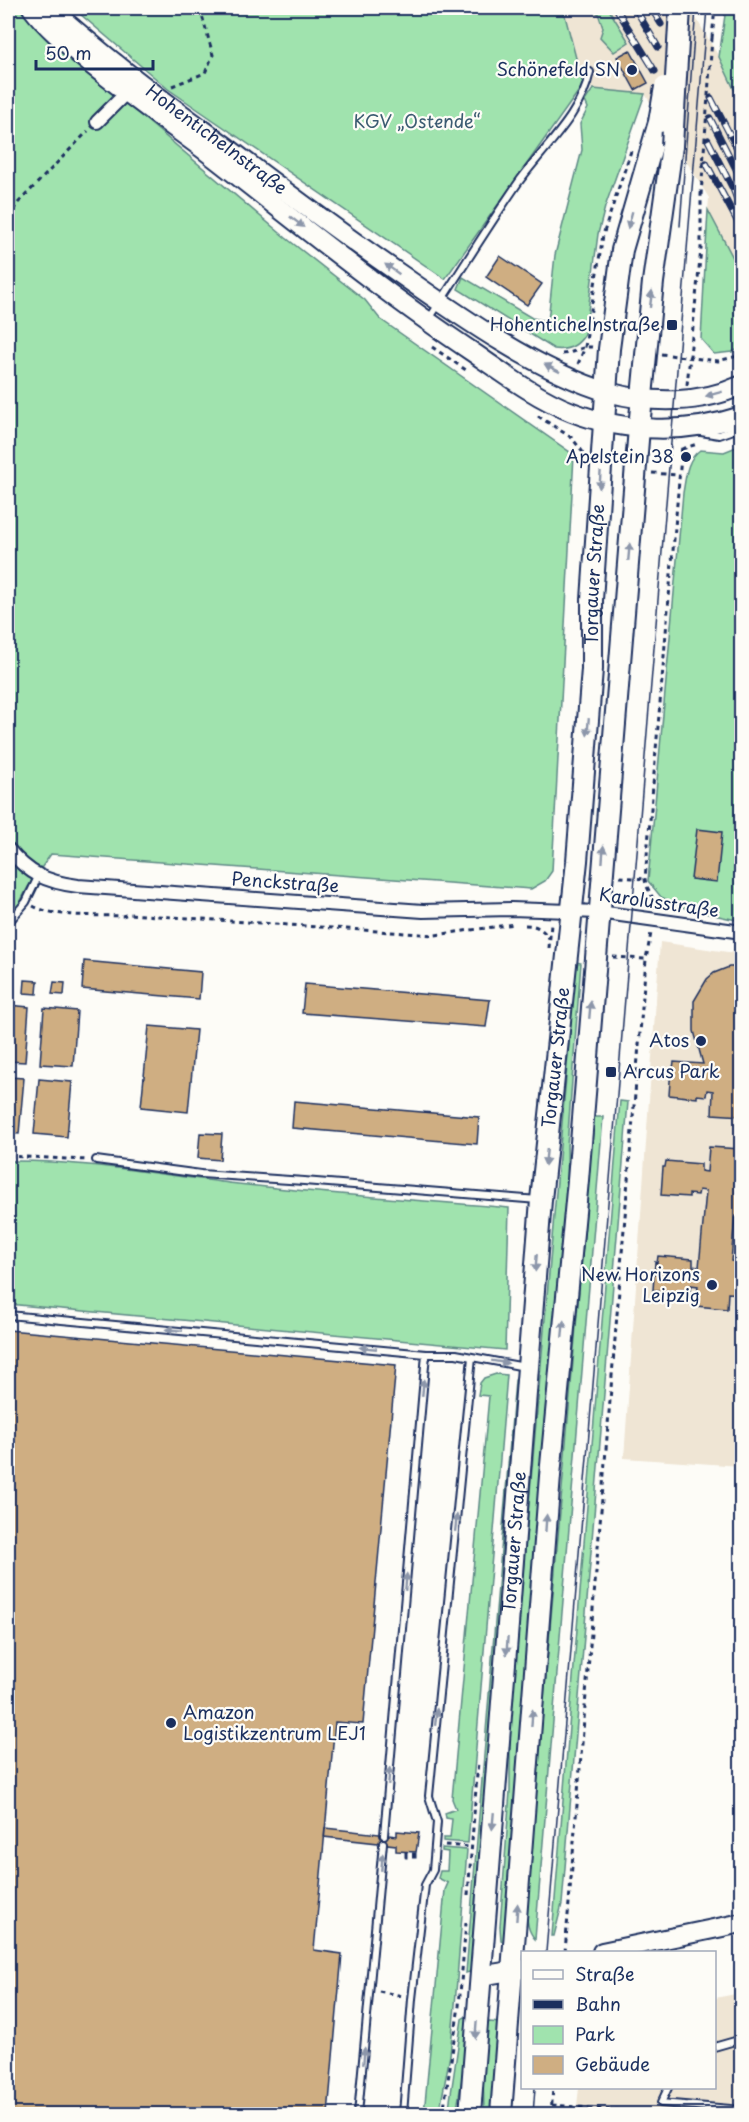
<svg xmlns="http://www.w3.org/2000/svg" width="749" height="2122" font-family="'Playpen Sans',sans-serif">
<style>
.built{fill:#efe5d4}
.green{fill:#a0e3ae;stroke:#5e8986;stroke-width:1.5}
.building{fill:#cfae82;stroke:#1b2f5e;stroke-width:1.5}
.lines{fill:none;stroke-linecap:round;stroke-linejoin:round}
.service-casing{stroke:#1b2f5e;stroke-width:10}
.minor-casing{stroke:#1b2f5e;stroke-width:16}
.secondary-casing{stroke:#1b2f5e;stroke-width:22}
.primary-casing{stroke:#1b2f5e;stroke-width:24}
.path{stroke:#1b2f5e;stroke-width:3;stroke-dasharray:4.5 4.5;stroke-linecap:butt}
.service{stroke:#fdfcf7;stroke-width:6}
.minor{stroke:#fdfcf7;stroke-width:12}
.secondary{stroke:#fdfcf7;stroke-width:18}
.primary{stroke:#fdfcf7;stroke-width:20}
.tram{stroke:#1b2f5e;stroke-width:1.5}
.rail-casing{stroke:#1b2f5e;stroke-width:7}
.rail{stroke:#fdfcf7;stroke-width:4.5;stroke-dasharray:14;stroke-linecap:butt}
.primary-bridge-casing{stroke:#1b2f5e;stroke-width:24;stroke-linecap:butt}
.path-bridge{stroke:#1b2f5e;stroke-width:3;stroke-dasharray:4.5 4.5;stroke-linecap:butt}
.primary-bridge{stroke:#fdfcf7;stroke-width:20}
.oneway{fill:#8c96aa}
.poi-dot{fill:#1b2f5e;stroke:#fdfcf7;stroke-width:2}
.labels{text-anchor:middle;stroke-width:4.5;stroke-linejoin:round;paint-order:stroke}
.poi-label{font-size:18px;fill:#1b2f5e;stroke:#fdfcf7;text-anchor:end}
.park-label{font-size:18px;fill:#3c5c72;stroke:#fdfcf7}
.street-label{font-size:18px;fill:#1b2f5e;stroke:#fdfcf7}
</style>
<rect width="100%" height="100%" fill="#fdfcf7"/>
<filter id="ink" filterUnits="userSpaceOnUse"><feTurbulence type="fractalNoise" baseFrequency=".0167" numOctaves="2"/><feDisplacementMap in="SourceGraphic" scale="12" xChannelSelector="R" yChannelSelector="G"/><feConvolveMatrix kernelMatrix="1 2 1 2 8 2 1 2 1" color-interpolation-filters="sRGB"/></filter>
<g filter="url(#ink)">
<path class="built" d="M563 8H690L719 57 741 104V273L708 210 709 198 645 94 593 89 583 85Z
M660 942 741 954V1466L624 1458Z
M741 1993V2114H576L579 2088H714L715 1998Z"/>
<path class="green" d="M8 8H23L56 44 286 238 365 300 380 319 574 455 552 871 545 881 531 889 51 854 28 887 16 910 8 917Z
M73 8H563L583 85 445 279 168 89Z
M579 8H608L629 42 614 52 600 37 603 28 598 13 580 10Z
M726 8H741V104L719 57Z
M593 89 645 94 605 207 598 234 585 334C578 346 568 351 554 349L458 289 463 277 532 318 548 321 555 255 582 150 580 124 588 108 585 101Z
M708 210 741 273V348L732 352 714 354 701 339Z
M741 445V921L687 909 661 897 648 881 683 493C686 477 686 460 700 450L724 452Z
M576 962 581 963 567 1146 568 1201 505 1945 501 1940 500 1927 510 1791V1722Z
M620 1101 628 1102 562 1904 554 1936H552Z
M594 1117H603L535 1939C527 1930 527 1920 526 1908Z
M8 1161C81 1160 156 1174 229 1183 322 1194 416 1200 509 1208L505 1350 8 1304Z
M496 1374 507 1375 468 1843 443 1841V1838H450L452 1819 446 1818 445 1813 456 1809 452 1799 489 1396 478 1395 480 1383 484 1378Z
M515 1381 521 1389 473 1971 466 1973Z
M442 1848 467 1850 455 2005 450 2055 439 2114H424L445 1890 448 1883 438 1878 440 1871H447L448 1852 442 1851Z
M465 2017 469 2018 468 2043 456 2114H448L462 2019Z
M489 2022 501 2023 493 2114H484C484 2093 480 2038 489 2022Z"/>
<path class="building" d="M630 50 648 83 635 90 617 57Z
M500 256 542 284 527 305 486 277Z
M697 829 722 832 717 882 691 879Z
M84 961 201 972 199 999 82 989Z
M729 967H742V1116L712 1114 713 1091 707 1090 706 1096 697 1095V1098L669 1095 671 1068H673L674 1062 703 1064 694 1031V1001L707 979 714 973Z
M25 980 38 981 37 994 24 993Z
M54 982 65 983 64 995 52 994Z
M305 984 490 1000 486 1027 302 1013Z
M8 1005 29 1007 25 1062 8 1061Z
M44 1008 77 1011 73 1066 40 1064Z
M149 1026 196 1030 188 1112 141 1107Z
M8 1077 24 1078 19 1134 8 1133Z
M39 1079 72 1082 67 1137 34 1134Z
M294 1101 479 1117 477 1144 292 1128Z
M200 1133 222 1134 220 1160 198 1158Z
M709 1147 741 1149 737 1189H742V1217L735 1216 731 1261 742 1262V1294L728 1293 727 1309 696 1306 698 1286 691 1285 690 1290H681V1292L653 1290 655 1262 657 1263 658 1256 693 1259V1266L699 1267 706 1191 699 1190 698 1195 689 1194V1197L661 1195 663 1167H665L666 1161 701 1164V1171L707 1172Z
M8 1330 396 1365 363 1724 335 1722 314 1950 342 1954 328 2114H8Z
M325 1828 397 1836V1831L419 1833 416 1852 396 1851V1845L324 1837Z"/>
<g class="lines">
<g class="service-casing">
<path id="service" d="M429 319C459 274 487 228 518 183 543 148 581 116 590 72
M701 432 719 435 742 427
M8 923 26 902 38 877
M96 1160 201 1174 304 1181 538 1200
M8 1315 426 1354
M384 1835 426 1354H456L472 1357
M714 2047 742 2039
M668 2088 661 2103 742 2110
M358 2114 383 1843
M403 2114 412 1999 425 1885 433 1870 437 1822 429 1796 472 1357 525 1367"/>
</g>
<g class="minor-casing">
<path id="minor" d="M97 122 126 93
M8 849C29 874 46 882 78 886L423 911 511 909 599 912 742 932"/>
</g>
<g class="secondary-casing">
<g id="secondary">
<path d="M32 8C47 28 68 45 87 61 125 92 164 120 203 149 291 217 378 289 471 351 503 373 536 398 572 412 626 433 687 434 742 416"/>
<path id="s1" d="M49 8C71 26 92 45 115 63 150 92 187 118 224 145 283 190 342 234 403 276 461 317 540 372 608 392 651 404 701 404 742 385"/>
<path d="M602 1952 742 1923"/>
<path d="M480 1976 522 1969"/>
</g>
</g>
<g class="primary-casing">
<g id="primary">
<path id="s2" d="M470 2114 541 1200 577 861 592 669V600L609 349 622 250 659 122"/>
<path d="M501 2114 550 1476 578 1180 639 428 653 282 672 146"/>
</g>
</g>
<path class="path" d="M712 38 715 8
M172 86 205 73 213 55 200 8
M8 218 18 203 88 131
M432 347 469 372
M562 354C573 354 581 346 592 347
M661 354 718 361 742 355
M578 364 585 347 603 235 631 151
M687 385 701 249V195
M538 416 572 438 585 455
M682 449 697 444
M652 473 678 475
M620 877 645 879
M33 906C55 918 97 915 122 916L129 914 435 935 515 924
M654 908C655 896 646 890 645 879L682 445
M525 925C537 925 542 929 549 938
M549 948 551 924
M613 957 645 959
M8 1156 87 1160
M445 1845 471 1847
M406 1851V1854H417
M406 1854V1857H417
M468 1895 478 1761
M565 1952 646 959 651 933
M379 1991 402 1996
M552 2105 653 2113 656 2110
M443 2114 459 2006 466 1923
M551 2114 553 2088"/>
<use href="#service" class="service"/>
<use href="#minor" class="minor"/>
<use href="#secondary" class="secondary"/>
<use href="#primary" class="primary"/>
<path class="tram" d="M680 226 696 8
M546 1952 707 8
M533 2114 535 2088"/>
<g class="rail-casing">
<path id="rail" d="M616 8 655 71
M635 8 658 47
M651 8 661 24
M711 98 742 158
M710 118 742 181
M708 140 733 189 742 212
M706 163 742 230"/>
</g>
<use href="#rail" class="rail"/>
<g class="primary-bridge-casing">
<path id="primary-bridge" d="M659 122 665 87
M672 146 680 8"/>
</g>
<path class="path-bridge" d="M701 195 712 38"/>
<use href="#primary-bridge" class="primary-bridge"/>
</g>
<defs><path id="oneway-solid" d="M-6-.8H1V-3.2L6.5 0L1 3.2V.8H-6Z" transform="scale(1.5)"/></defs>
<g class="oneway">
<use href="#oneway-solid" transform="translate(630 220) rotate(105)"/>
<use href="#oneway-solid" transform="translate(297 222) rotate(38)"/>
<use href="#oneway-solid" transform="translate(392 269) rotate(-145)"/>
<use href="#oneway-solid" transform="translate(651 299) rotate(-83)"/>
<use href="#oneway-solid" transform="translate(552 368) rotate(-153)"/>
<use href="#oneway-solid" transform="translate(714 394) rotate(165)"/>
<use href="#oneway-solid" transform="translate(600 480) rotate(94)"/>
<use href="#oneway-solid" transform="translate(629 552) rotate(-85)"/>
<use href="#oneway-solid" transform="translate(588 727) rotate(95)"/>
<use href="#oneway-solid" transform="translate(603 854) rotate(-86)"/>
<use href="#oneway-solid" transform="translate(590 1010) rotate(-85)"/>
<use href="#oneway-solid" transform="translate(546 1157) rotate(96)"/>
<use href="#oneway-solid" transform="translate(536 1263) rotate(95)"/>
<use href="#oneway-solid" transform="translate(563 1329) rotate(-85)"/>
<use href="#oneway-solid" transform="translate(174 1330) rotate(-175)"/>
<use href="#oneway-solid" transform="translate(368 1348) rotate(-175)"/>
<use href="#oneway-solid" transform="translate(500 1362) rotate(9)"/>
<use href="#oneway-solid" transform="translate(423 1388) rotate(-85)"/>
<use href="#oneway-solid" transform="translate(456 1523) rotate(-84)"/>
<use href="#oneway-solid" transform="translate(546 1523) rotate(-86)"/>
<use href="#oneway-solid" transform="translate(406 1582) rotate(-85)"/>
<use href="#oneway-solid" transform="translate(507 1646) rotate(94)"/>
<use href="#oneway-solid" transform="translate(436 1717) rotate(-84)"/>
<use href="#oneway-solid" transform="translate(532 1718) rotate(-86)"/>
<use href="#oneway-solid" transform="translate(389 1776) rotate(-85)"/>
<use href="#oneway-solid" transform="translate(493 1821) rotate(95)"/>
<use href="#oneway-solid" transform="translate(382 1862) rotate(-85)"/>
<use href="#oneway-solid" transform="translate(517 1912) rotate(-86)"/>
<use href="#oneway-solid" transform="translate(476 2030) rotate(94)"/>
<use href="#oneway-solid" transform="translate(364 2056) rotate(-85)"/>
</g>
</g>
<g class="poi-dot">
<circle cx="632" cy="70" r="6"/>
<rect x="666" y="319" width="12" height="12" rx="3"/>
<circle cx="686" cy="457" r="6"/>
<circle cx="701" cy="1041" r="6"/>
<rect x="605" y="1066" width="12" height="12" rx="3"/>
<circle cx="712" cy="1285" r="6"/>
<circle cx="171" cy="1723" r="6"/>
</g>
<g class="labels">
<g class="poi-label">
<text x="620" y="76">Schönefeld SN</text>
<text x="660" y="331">Hohentichelnstraße</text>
<text x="674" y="463">Apelstein 38</text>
<text x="689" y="1047">Atos</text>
<text x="623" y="1078" text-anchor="start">Arcus Park</text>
<text x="700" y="1281">New Horizons<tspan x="700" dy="21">Leipzig</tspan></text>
<text x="183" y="1719" text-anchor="start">Amazon<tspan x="183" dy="21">Logistikzentrum LEJ1</tspan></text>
</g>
<g class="park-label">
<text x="417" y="128">KGV „Ostende“</text>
</g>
<g class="street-label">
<text dy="6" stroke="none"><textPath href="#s1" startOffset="213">Hohentichelnstraße</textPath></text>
<text dy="6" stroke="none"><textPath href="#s2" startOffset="1545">Torgauer Straße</textPath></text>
<text transform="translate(285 883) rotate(4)" y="6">Penckstraße</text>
<text transform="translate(659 903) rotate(8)" y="6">Karolusstraße</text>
<text dy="6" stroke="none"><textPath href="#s2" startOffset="1060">Torgauer Straße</textPath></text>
<text dy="6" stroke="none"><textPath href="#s2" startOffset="574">Torgauer Straße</textPath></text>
</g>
</g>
<rect width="749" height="2122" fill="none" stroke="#fdfcf7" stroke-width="30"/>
<rect x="15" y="15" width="719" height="2092" fill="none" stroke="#1b2f5e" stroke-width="2" filter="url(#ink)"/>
<rect x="521" y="1951" width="195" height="138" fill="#fdfcf7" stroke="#a3aaba" stroke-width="1.5"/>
<rect x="533" y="1970" width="30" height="9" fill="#fdfcf7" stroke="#a3aaba" stroke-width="1.5"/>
<text x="575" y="1981" font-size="18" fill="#1b2f5e">Straße</text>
<rect x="533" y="2000" width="30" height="9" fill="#1b2f5e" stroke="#a3aaba" stroke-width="1.5"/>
<text x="575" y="2011" font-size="18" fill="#1b2f5e">Bahn</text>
<rect x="533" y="2026" width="30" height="18" fill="#a0e3ae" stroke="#a3aaba" stroke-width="1.5"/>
<text x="575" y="2041" font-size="18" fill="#1b2f5e">Park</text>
<rect x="533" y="2056" width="30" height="18" fill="#cfae82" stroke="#a3aaba" stroke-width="1.5"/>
<text x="575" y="2071" font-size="18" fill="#1b2f5e">Gebäude</text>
<path d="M36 60v9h117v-9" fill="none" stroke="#1b2f5e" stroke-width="3"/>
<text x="45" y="60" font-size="18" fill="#1b2f5e" stroke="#fdfcf7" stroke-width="4.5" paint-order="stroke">50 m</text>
</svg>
